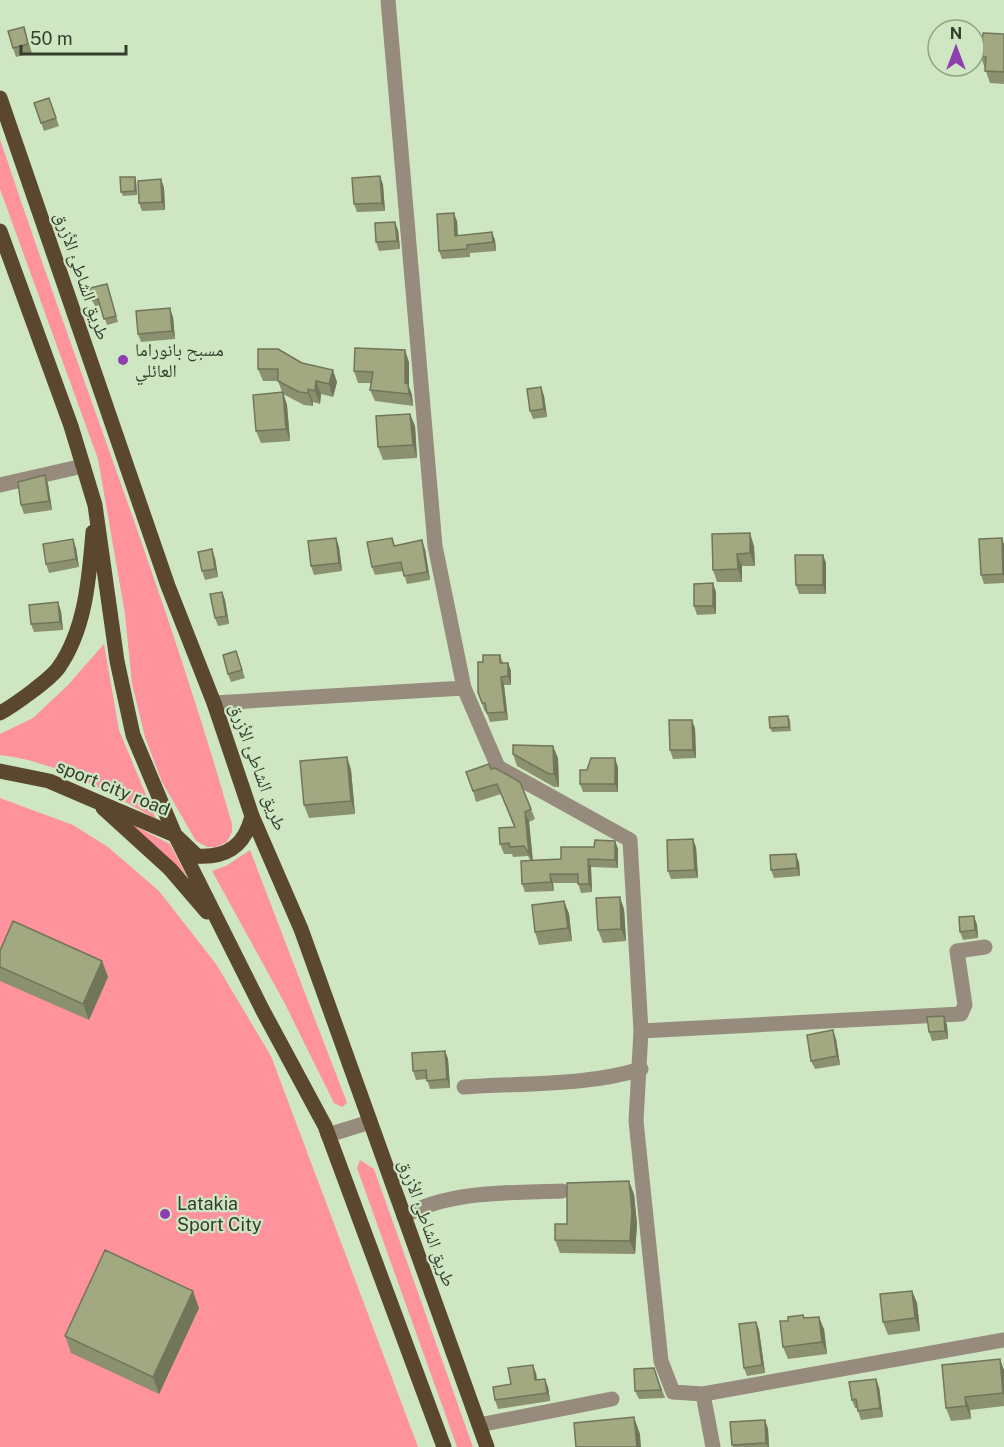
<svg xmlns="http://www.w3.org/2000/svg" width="1004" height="1447" font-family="'Public Sans','Noto Naskh Arabic',sans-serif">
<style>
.green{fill:#fe939d}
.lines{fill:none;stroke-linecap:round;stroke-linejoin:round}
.minor{stroke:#968b7c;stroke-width:15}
.major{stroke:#5a472e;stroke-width:15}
.wall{fill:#8b906e}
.shaded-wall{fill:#71765a}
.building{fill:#a2a880;stroke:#71765a;stroke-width:1.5}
.poi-dot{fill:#8e3faf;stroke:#cfe6c2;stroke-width:2}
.labels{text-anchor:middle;stroke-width:4.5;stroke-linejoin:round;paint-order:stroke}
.street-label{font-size:18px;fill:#333d2e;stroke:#cfe6c2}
.poi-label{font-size:18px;fill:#333d2e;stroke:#cfe6c2;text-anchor:start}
</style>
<rect width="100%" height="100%" fill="#cfe6c2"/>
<path class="green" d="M0 139C76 368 166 592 232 824V832L227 842 216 847H207L196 841 162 782 145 737 132 684 125 614 98 459 0 189Z
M104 644 119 730 156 819C106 791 58 762 0 755V734L33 718 67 686Z
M0 798 73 825 108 847 159 891 216 964 271 1056 418 1447H0Z
M129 823 170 844 186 875Z
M250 850 346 1100 347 1103 342 1107 334 1103 284 1002 212 871 226 866Z
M360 1160 374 1169 473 1447H457L357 1168Z"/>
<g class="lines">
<path class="minor" d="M388 0 435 546 464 688 498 767 630 840 641 1031 636 1121 661 1361 673 1392 703 1394 1004 1340
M0 485 83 466
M214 703 464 688
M641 1031 961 1014 965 1005 957 951 985 947
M464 1087C520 1083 588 1086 641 1069
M328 1135 370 1122
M404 1216C450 1190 510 1193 562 1191
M703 1394 713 1447
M479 1425 612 1399"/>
<path class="major" d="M0 98 168 586 214 703 252 816 301 929 487 1447
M0 231 71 426 95 505 117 661 133 735 175 835 262 1009 325 1126 444 1447
M0 713C13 706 51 679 59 667 86 628 89 577 93 532
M0 771 49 781 175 835 197 856C228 858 245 845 252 816
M103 808 170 869 207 912"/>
</g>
<path class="wall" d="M24 27 32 53 16 57 13 48Z
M1004 34V84L990 83 981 57Z
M49 98 59 126 44 131 34 103Z
M380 176 383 185 385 211 357 212 354 204Z
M161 179 164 188 165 210 142 211 139 203Z
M136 181 137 195 123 196 121 192Z
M457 221 458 236 495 240 496 251 470 253V257L442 259 439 251Z
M398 230 400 249 379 251 376 242Z
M107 284 118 322 107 325 100 305 95 306 92 300Z
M173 317 175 339 141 342 138 334Z
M258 349 337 382 333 397 321 394 320 404 313 402V406L304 405 283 394 287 405 290 441 261 443 256 431 282 392 278 381H263L258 369Z
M409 362V387L412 395 413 406 375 401 370 390 371 383H358L354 371Z
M541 387 544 396 547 417 533 419 530 411Z
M410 414 415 426 417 458 383 460 378 447Z
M45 475 48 484 52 510 24 514 21 505Z
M712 534 754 546 755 566H742V582H717L713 570Z
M336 538 339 547 342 571 314 575 311 566Z
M392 538 395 545 425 549 430 580 407 584 403 571 375 575 372 567Z
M73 539 76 548 79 567 49 573 46 564Z
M1004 544V583L984 584 981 575Z
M823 555 826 563V594H799L796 585Z
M215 558 218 577 205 580 202 571Z
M222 592 225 600 229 624 218 626 215 618Z
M716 592V614L697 615 694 606Z
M61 611 63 630 34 632 31 624Z
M500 655 503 663H508L511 671V685H504L508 720 490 722 486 711 485 712 478 692 483 662Z
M239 660 245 678 231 682 228 674Z
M788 716 790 720 791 731 772 732 770 728Z
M695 728 696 758 673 759 670 750Z
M513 754 558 758 559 787H554L517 766Z
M347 757 351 770 355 814 309 818 304 805Z
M618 767V792H583L580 784 587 770Z
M491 769 531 809 535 819 529 822 533 860 561 859 594 847 615 841 618 849V868L591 867 592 892 581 893 578 883H553L554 891 525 892 522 884 530 860 528 856 513 857 512 854H504L500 844 514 827 501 794 476 802 473 791Z
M696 847 698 878 671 879 668 871Z
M799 862 800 876 774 878 771 870Z
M564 901 569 914 572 941 539 945 535 932Z
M624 909 626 941 603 943 598 930Z
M974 916 977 925 978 938 963 940 960 932Z
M0 951 102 961 108 977 89 1020 0 981Z
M947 1025 948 1039 932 1041 929 1032Z
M836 1039 840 1065 815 1069 811 1061Z
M445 1051 448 1059 450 1088 430 1089 427 1079 416 1080 413 1071Z
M634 1194 637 1224 635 1254 560 1253 555 1240Z
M912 1291 917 1303 920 1331 888 1335 883 1322Z
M199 1308 159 1394 71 1353 65 1336Z
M803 1315 804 1318 824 1329 827 1354 788 1359 783 1347 788 1321Z
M756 1322 759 1330 765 1373 747 1376 744 1368Z
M654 1368 665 1398 639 1399 635 1391Z
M1004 1370V1406L970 1410 971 1419 951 1421 946 1408Z
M536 1373 537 1380 548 1387 550 1401 498 1409 495 1400 511 1384Z
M879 1387 883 1417 861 1420 857 1408H855L852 1400Z
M765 1420 768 1429 769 1447H733L732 1445Z"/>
<path class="shaded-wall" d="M380 176 383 185 385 211 382 203Z
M135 177 136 181 137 195 135 191Z
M161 179 164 188 165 210 162 202Z
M454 213 457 221 458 244 455 236Z
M395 222 398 230 400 249 397 241Z
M492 232 495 240 496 251 493 242Z
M170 308 173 317 175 339 172 331Z
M405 350 409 362V387L412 395 413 406 405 383Z
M333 370 337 382 333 397 329 384Z
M316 381 321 394 320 404 315 391Z
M541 387 544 396 547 417 544 409Z
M308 389 313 402V406L308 393Z
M283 392 287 405 290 441 286 429Z
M410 414 415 426 417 458 413 445Z
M45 475 48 484 52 510 49 501Z
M750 533 754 546 755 566 750 553Z
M336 538 339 547 342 571 339 563Z
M1002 538 1004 544V576L1003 574Z
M73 539 76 548 79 567 76 559Z
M422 540 425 549 430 580 427 572Z
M212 549 215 558 218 577 215 569Z
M737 554 742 566V582L738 569Z
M823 555 826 563V594L823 585Z
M713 583 716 592V614L713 606Z
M222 592 225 600 229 624 226 616Z
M58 602 61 611 63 630 60 622Z
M508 663 511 671V685L508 676Z
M501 677 504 685 508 720 505 712Z
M692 720 695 728 696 758 693 750Z
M553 746 558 758 559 787 554 774Z
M347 757 351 770 355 814 351 801Z
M615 758 618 767V792L615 784Z
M525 812 529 822 533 864 529 854Z
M693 839 696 847 698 878 695 870Z
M615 841 618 849V868L615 860Z
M796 854 799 862 800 876 797 868Z
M588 859 591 867 592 892 589 884Z
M550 874 553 883 554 891 551 882Z
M620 897 624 909 626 941 621 929Z
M564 901 569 914 572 941 568 928Z
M974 916 977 925 978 938 975 930Z
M102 961 108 977 89 1020 83 1004Z
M944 1016 947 1025 948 1039 945 1031Z
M833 1030 836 1039 840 1065 837 1056Z
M445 1051 448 1059 450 1088 447 1079Z
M629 1181 634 1194 637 1224 635 1254 630 1241Z
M193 1291 199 1308 159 1394 153 1377Z
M912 1291 917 1303 920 1331 915 1318Z
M819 1317 824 1329 827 1354 822 1342Z
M756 1322 759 1330 765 1373 762 1365Z
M1000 1359 1004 1370V1395L1003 1393Z
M533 1365 536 1373 538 1389 535 1380Z
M545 1379 548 1387 550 1401 547 1393Z
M876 1379 879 1387 883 1417 880 1408Z
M965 1397 970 1410 971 1419 966 1406Z
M634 1417 640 1434 641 1447H637Z
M765 1420 768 1429 769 1447H768L766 1443Z"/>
<path class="building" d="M24 27 28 44 13 48 8 31Z
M983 33 1004 34V72L985 71 986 57H981Z
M49 98 56 118 41 123 34 103Z
M380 176 382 203 354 204 352 178Z
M120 177H135V191L121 192Z
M161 179 162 202 139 203 138 181Z
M454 213 455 236 492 232 493 242 467 245V249L439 251 437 214Z
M395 222 397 241 376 242 375 223Z
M107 284 116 316 104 319 98 299 92 300 90 288Z
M170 308 172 331 138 334 136 311Z
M355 348 405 350V383L408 384 409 394 370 390 373 372 354 371Z
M258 349H278L302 363 333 370 329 384 316 381 315 391 308 389V393L299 392 278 381V369H258Z
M541 387 544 409 530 411 527 389Z
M283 392 286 429 256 431 253 395Z
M410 414 413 445 378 447 376 416Z
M45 475 49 501 21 505 18 482Z
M750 533V553L737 554 738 569 713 570 712 534Z
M336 538 339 563 311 566 308 541Z
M392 538 394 546 422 540 427 572 404 576 401 562 372 567 367 542Z
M1002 538 1003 574 981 575 979 539Z
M73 539 76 559 46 564 43 544Z
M212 549 215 569 202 571 198 552Z
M795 555H823V585H796Z
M713 583V606H694V584Z
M222 592 226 616 215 618 210 594Z
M58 602 60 622 31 624 29 605Z
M236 651 242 670 228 674 223 655Z
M483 655H500V663H508V676L501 677 505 712 487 713 485 703H482L478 692V662H483Z
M788 716 789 727 770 728 769 717Z
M669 720H692L693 750H670Z
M513 745 553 746 554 774H549L513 754Z
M347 757 351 801 304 805 300 761Z
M591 758H615V784H580V770H587Z
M489 764 491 769 495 768 520 782 531 809 525 812 529 854 524 846 510 847 509 843 500 844 499 828 515 827 497 784 473 791 466 772Z
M693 839 695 870 668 871 667 840Z
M595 840 615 841V860L588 859 589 884H578V874H550L551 882 522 884 521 861 561 859V847H594Z
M796 854 797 868 771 870 770 855Z
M620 897 621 929 598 930 596 898Z
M564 901 568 928 535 932 532 905Z
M974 916 975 930 960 932 959 917Z
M13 921 102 961 83 1004 0 967V951Z
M944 1016 945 1031 929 1032 927 1017Z
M833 1030 837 1056 811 1061 807 1035Z
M445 1051 447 1079 427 1081 426 1070 413 1071 412 1053Z
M629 1181 632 1211 630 1241 555 1240V1224H567V1183Z
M105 1250 193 1291 153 1377 65 1336Z
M912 1291 915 1318 883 1322 880 1294Z
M803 1315 804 1318 819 1317 822 1342 783 1347 780 1321H788V1317Z
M756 1322 762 1365 744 1368 739 1324Z
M1000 1359 1003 1393 965 1397 966 1406 946 1408 942 1365Z
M533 1365 535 1380 545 1379 547 1393 495 1400 493 1387 511 1384 508 1368Z
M654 1368 661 1390 635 1391 634 1369Z
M876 1379 880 1408 858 1411 856 1399 852 1400 849 1382Z
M634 1417 637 1447H576L574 1423Z
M765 1420 766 1443 732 1445 730 1422Z"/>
<g class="poi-dot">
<circle cx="123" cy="360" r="6"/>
<circle cx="165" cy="1214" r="6"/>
</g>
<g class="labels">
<g class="street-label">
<text transform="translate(82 276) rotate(71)" y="6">طريق الشاطئ الأزرق</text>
<text transform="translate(258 767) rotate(70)" y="6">طريق الشاطئ الأزرق</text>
<text transform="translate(113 788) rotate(22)" y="6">sport city road</text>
<text transform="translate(427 1223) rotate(70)" y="6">طريق الشاطئ الأزرق</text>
</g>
<g class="poi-label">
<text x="135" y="356">مسبح بانوراما<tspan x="135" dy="21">العائلي</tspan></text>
<text x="177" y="1210">Latakia<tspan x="177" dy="21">Sport City</tspan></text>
</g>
</g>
<g transform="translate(956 48)"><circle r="28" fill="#cfe6c2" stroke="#91a287" stroke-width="1.5"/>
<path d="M0-4.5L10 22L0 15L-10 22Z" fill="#8e3faf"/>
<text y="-9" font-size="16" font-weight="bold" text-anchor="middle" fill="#333d2e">N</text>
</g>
<path d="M21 45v9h105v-9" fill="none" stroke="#333d2e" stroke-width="3"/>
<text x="30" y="45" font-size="18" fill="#333d2e" stroke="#cfe6c2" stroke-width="4.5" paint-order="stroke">50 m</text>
</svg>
